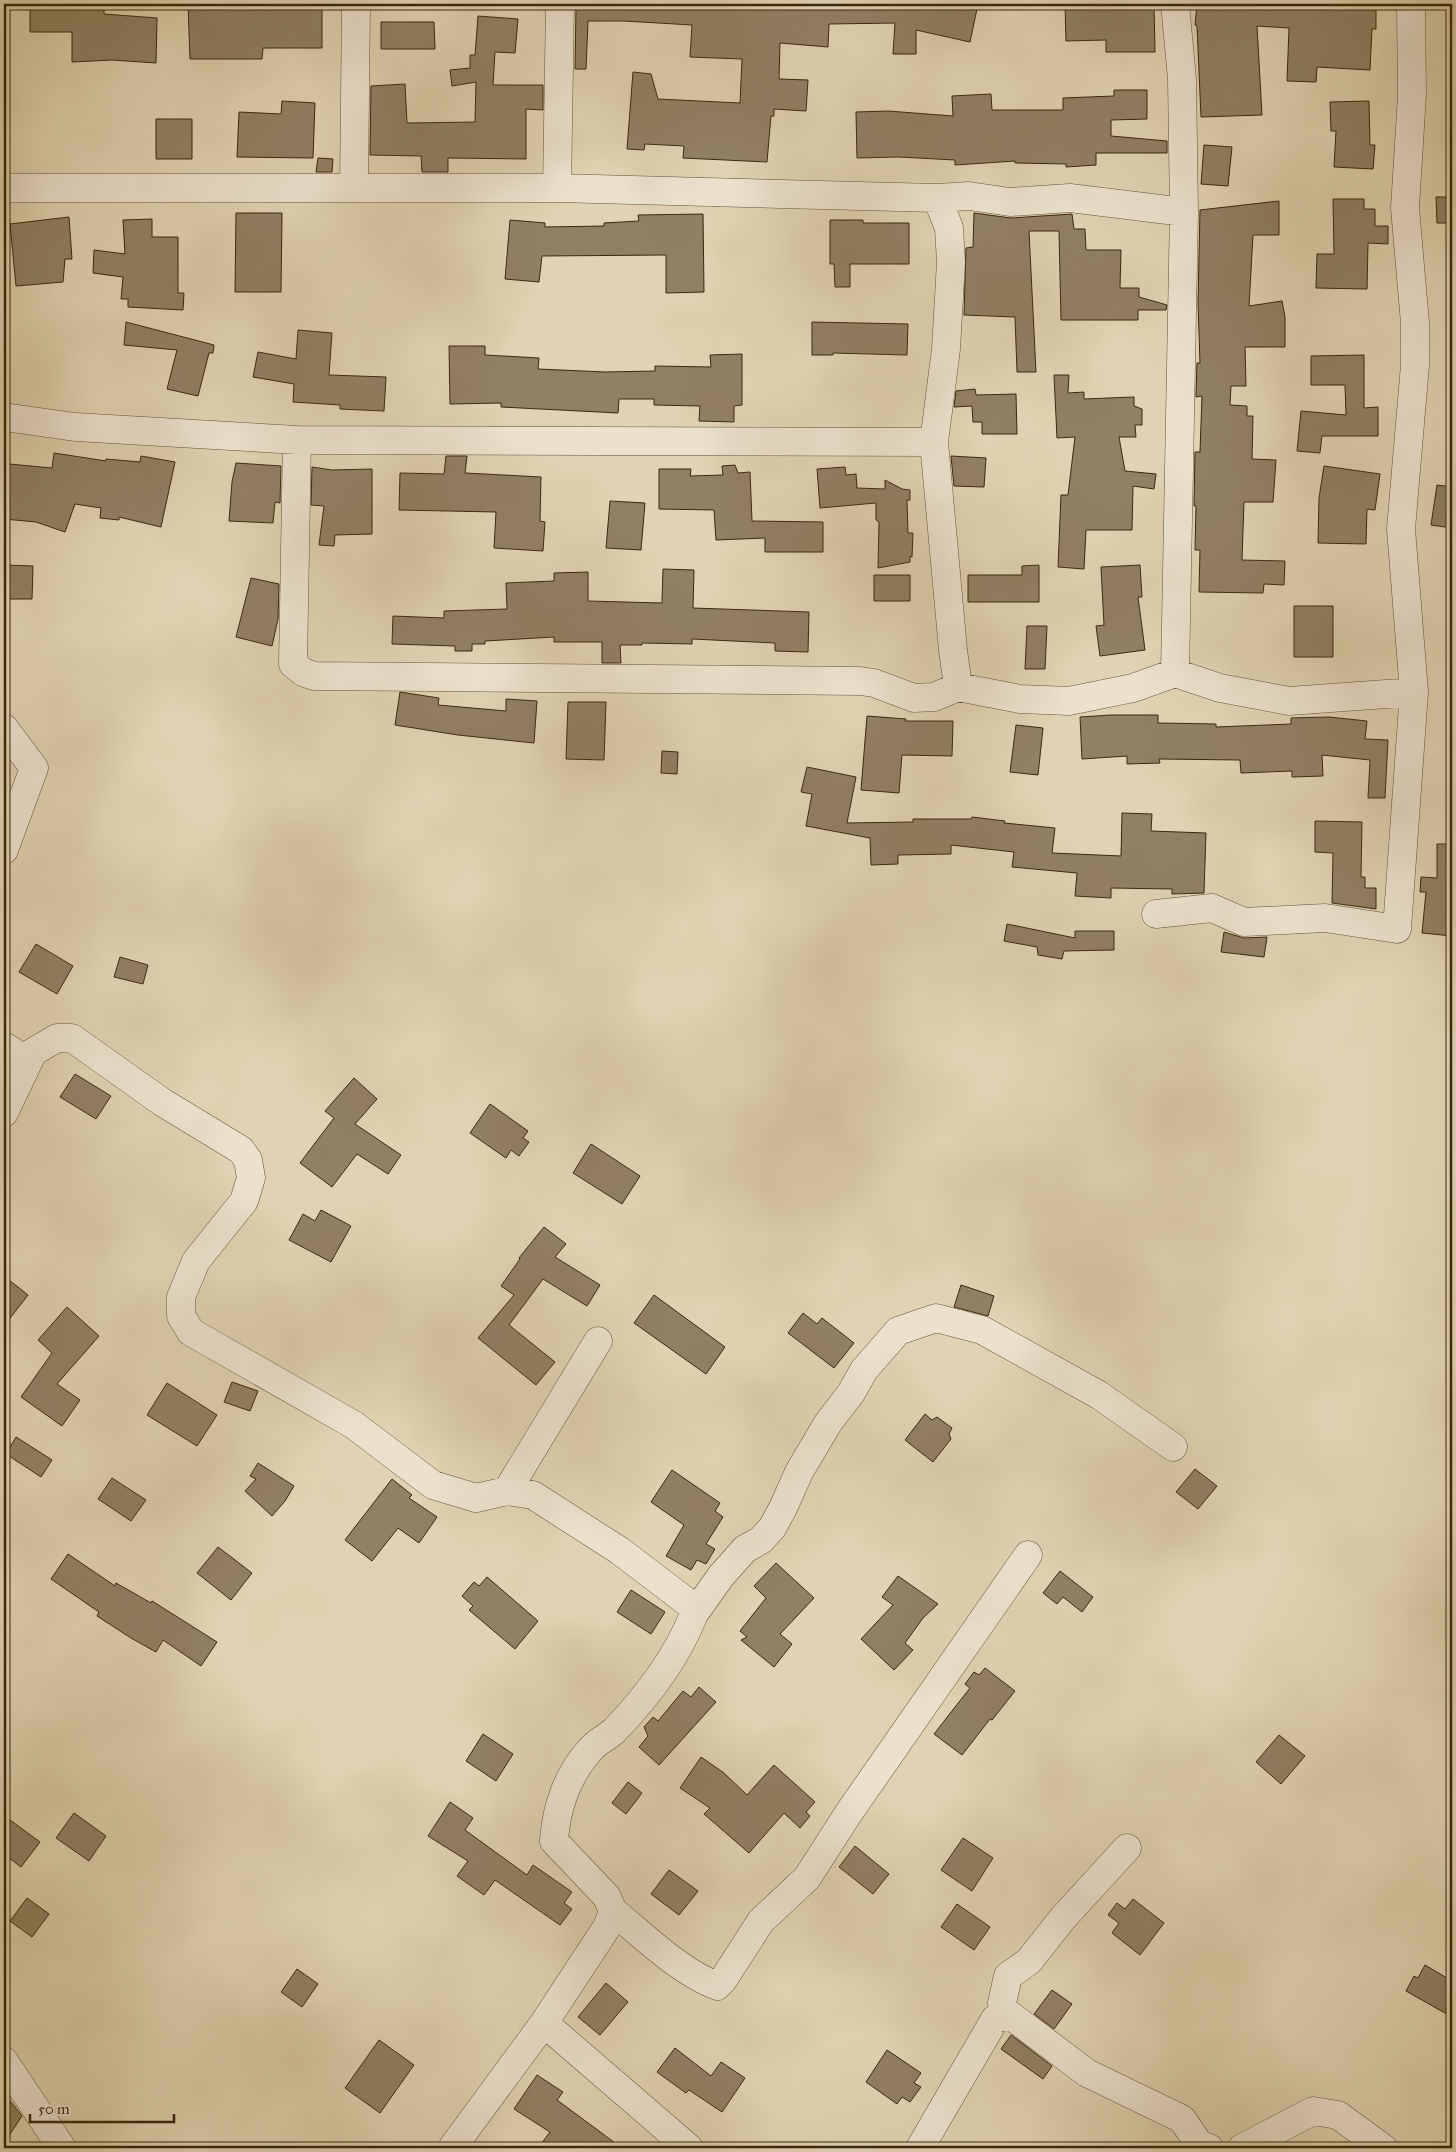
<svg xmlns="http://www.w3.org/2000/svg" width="1456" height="2152" font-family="'IM FELL Great Primer',serif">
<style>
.building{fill:#918062;stroke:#3b270d}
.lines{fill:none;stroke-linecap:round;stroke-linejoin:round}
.minor-casing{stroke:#645236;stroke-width:29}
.minor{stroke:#ece2cc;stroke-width:28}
</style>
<rect width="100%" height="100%" fill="#e1d3b1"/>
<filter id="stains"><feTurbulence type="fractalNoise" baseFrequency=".004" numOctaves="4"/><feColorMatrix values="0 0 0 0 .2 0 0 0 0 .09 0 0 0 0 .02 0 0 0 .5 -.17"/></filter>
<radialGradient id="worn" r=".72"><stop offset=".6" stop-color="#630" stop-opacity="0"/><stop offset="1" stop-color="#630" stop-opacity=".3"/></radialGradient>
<path class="building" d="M30 4H104V14L157 18 156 63 112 60 72 62V32H30Z
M188 4H322V48H263L262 59H190Z
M594 4H978L970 42 916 30V54H893L895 23 829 24 828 47 780 43 779 79 808 80 806 111 774 109V116H771L767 162 683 158 684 146 645 144 644 150 627 149 633 72 651 74 658 99 740 103 742 59 690 57 692 25 624 21H588L586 69H575L576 8 594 6Z
M1065 4H1154L1155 52H1106V40L1066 41Z
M1197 4H1376V29H1372L1370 70 1317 67 1316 82 1287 81 1289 28 1257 26 1262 115 1201 117 1197 26 1195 25Z
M478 16 518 19 515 53 495 52 493 85H543V110L526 109V159L448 158V172H422L421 156 370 155 371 86 405 84 407 123 475 122 476 82 452 86 450 70 470 68V55H475Z
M381 22H434L435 49H381Z
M1114 90H1147V119L1111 120V136L1167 141V153H1096V165L1066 167V164L1015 163V161L955 165V160L899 157 857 158 856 112 888 111 953 116 952 96 991 94 992 110H1063V98L1114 96Z
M282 101 315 103 313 158 237 157 239 112 281 114Z
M1369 101 1370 145H1375L1373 169 1334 167 1336 131H1331L1330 102Z
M156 119H192V159H156Z
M1204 145 1232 147 1228 186 1201 184Z
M318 158 333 159 332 172H316Z
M1436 197H1452V223H1437Z
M1333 199H1364V209H1375V226H1388V244L1368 243 1367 289 1316 288 1317 254H1334Z
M1279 201V235H1253L1249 306 1282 301 1285 317V347H1245L1246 386H1231L1230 405 1247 406V416H1253L1252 459 1276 460 1273 502H1244L1242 560 1285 561 1284 585 1264 584 1263 593 1199 592 1200 550H1195L1196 506H1194L1195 452H1200L1202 396 1196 397V394L1197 363H1200L1198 303 1200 210Z
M236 213H282L281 292H235Z
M974 213 1011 218 1072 214 1074 229H1085L1086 250H1121L1120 288H1139V297L1167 305 1166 310H1138V320H1061L1059 231H1029L1036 372H1017L1015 317 964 315 966 248 973 247Z
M703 214 704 292 666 293V255L542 256 539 282 505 279 510 220 545 223V227L604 226V223L639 221 638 215Z
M69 217 72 259H65L63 282 16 286 10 224Z
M152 219V237H178V293H184L183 310 128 307V299H121L123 277 93 273 94 250 125 254 123 220Z
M830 220H863V223H909V264H850V287H835L834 264H830Z
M126 322 214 345 213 353H209L198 396 167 389 177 350 124 345Z
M812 322 908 324 907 355 833 353V355H812Z
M298 330 332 333 329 375 386 377 384 411 340 409V405L293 402 294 384 253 377 258 352 296 359Z
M449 346H485V355L539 358 538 369 605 372 655 371V366L711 367 710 355 742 354V405L734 406V422L699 421 700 406 654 405V399H619L618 413 501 407V403L450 404Z
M1364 355V408L1378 407V436H1322L1320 453 1297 451 1301 411 1346 415 1345 385H1311V356Z
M1054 375H1069L1068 393 1084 392V399L1134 397V406L1142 409V425H1135L1136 437H1119L1125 471 1156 474 1154 489 1133 486 1132 530H1086L1084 569 1058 567 1061 495H1068L1075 437 1057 438Z
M975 389 976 395 1016 394 1017 434H982V422H973L972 406 954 407 956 391Z
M54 453 106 461V459L140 462 141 456 175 462 161 527 119 517V520L100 518 101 508 75 504 65 532 36 522 4 519 9 464 52 468Z
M446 456H467L465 473 541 477 540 521 545 522 543 551 494 548 496 512 399 510 400 473 444 474Z
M951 456 986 458 984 487 954 486Z
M236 463 281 466 280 503 275 502 273 523 229 521 232 482Z
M735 465 738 473 750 472 752 521 823 522V552H765V538L716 540 714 510 659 509V469H691L690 476 723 475 722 466Z
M1324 466 1380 474 1375 510 1367 509 1366 544 1318 543 1319 498Z
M312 467 332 470 372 469V534L335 535 334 546 319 545 324 506 311 505Z
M845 467 846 475 856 474 857 488 885 489V480L902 489 910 490V500H907L908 533H913L912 557 910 556V562L878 568 879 522 876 520V503L820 508 817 469Z
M1437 485 1452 487V528L1431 525Z
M610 501 645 503 641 550 606 548Z
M4 565 33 566 32 599H4Z
M1039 565V602H968V575H1022V566Z
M1140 565 1142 597H1138L1145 650 1100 656 1096 626 1104 625 1101 567Z
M663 569 694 570 693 608 809 612 808 652 775 651V643L692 639V644L642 643V645H620L621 663H602V642H554V637L485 641V644H472V651H455V646L392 644 393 616 444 618V611L507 609 506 583 554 581V573L588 572V601L662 603Z
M874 575H910V601H874Z
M251 578 279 584 278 619 272 646 236 637Z
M1294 606H1333V657H1294Z
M1027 626H1047L1045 669H1025Z
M400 692 439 698 438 705 506 711V699L537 701 534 743 458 735 395 725Z
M568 702H606L604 760 566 759Z
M1111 715H1158V723L1216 724V727L1291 724V718L1329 717 1367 721 1365 739 1388 740 1385 798H1368L1370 760 1322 755 1323 776 1292 777V771L1241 773 1240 760 1159 759 1160 763 1127 764V756L1082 759 1080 717Z
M867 716 906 719 905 721H953L952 756 902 755 899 793 861 790Z
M1016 725 1043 728 1038 775 1010 772Z
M662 751 678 752 677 774 661 773Z
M807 767 856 777 847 823 913 822V819H971L972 817 1005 821 1004 823 1055 828 1052 853 1121 856 1122 813 1152 814 1151 831 1206 833 1204 893 1172 894V889L1111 888V898L1075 896 1077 873 1012 867 1014 852 951 845V854L898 855V864L871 865 870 838 806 826 812 794 801 792Z
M1315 821 1362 822 1361 877H1365V888H1376V909L1332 903 1333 853 1315 852Z
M1437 844H1452V936L1422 933 1426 892H1420L1421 877 1437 878Z
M1007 924 1075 938V931H1114V950L1064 951 1062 959 1038 955 1037 947 1004 941Z
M1224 932 1244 938 1267 937 1264 957 1221 952Z
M36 944 73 966 57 994 19 972Z
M120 957 148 965 143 984 114 977Z
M75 1074 111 1096 96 1119 60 1097Z
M354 1078 377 1099 355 1124 401 1155 388 1174 357 1154 332 1187 300 1163 334 1118 325 1111Z
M490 1104 528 1131 523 1138 529 1142 519 1156 511 1150 506 1158 470 1133Z
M591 1144 640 1176 622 1204 573 1173Z
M321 1210 351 1226 331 1262 289 1240 303 1214 315 1221Z
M544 1227 566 1244 555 1257 600 1285 587 1306 543 1279 509 1325 555 1362 536 1385 478 1338 514 1295 501 1286 520 1259 519 1258Z
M4 1276 28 1295 4 1326Z
M961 1285 994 1296 988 1316 954 1307Z
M654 1295 725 1347 706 1374 634 1323Z
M67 1307 99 1336 57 1384 80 1400 62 1426 21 1397 52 1353 38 1340Z
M803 1313 817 1324 822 1318 854 1343 834 1368 788 1333Z
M232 1382 258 1391 250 1411 224 1402Z
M167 1383 217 1415 197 1446 147 1415Z
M925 1414 932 1420 937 1417 952 1428 949 1434 951 1439 933 1462 905 1440Z
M16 1437 52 1460 41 1477 6 1454Z
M258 1463 294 1486 285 1501 272 1516 245 1491 256 1479 250 1476Z
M1195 1469 1217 1486 1198 1509 1176 1492Z
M672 1470 720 1503 715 1511 723 1517 706 1544 715 1549 706 1564 697 1560 691 1570 666 1556 684 1525 651 1502Z
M112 1478 146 1500 131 1521 98 1499Z
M392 1479 412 1495 409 1498 437 1517 419 1543 398 1528 372 1561 345 1540Z
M218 1547 252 1573 231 1600 197 1573Z
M68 1554 115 1586 116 1583 151 1603 152 1601 217 1642 201 1666 163 1640 156 1652 131 1638 97 1616 99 1612 51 1579Z
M776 1563 814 1598 780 1634 792 1644 774 1667 741 1640 747 1637 740 1631 766 1598 754 1586Z
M1060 1571 1093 1597 1082 1612 1063 1597 1057 1604 1043 1593Z
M898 1576 938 1604 923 1618 905 1643 913 1650 894 1670 861 1639 893 1605 882 1597Z
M487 1577 538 1621 515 1649 469 1610 473 1606 462 1596 474 1582 479 1586Z
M631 1590 665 1612 651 1634 617 1612Z
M985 1668 1015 1691 992 1720 990 1719 962 1755 934 1734 970 1688 965 1684 974 1672 979 1675Z
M699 1687 716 1702 659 1765 639 1747 648 1736 644 1727 653 1717 658 1721 683 1691 691 1697Z
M483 1734 513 1754 496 1781 466 1761Z
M1279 1735 1305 1756 1281 1784 1256 1762Z
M701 1757 724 1773 747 1795 774 1765 815 1802 806 1812 810 1816 800 1828 784 1813 749 1853 704 1814 710 1808 680 1788Z
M628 1782 642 1793 626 1814 612 1803Z
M450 1802 473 1818 465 1830 527 1875 533 1865 572 1892 564 1903 572 1909 560 1925 495 1880 484 1895 457 1876 468 1861 428 1836Z
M74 1813 106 1836 89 1861 56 1838Z
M10 1820 40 1842 21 1867 4 1854V1829Z
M963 1838 993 1858 972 1891 941 1870Z
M855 1846 889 1874 873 1894 839 1867Z
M669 1870 698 1891 679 1915 651 1894Z
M27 1898 49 1914 32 1937 10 1921Z
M1133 1899 1164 1923 1140 1955 1112 1933 1119 1923 1108 1915 1117 1903 1125 1909Z
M957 1904 990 1927 974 1950 941 1927Z
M1425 1965 1452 1981V2017L1406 1991 1414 1976 1418 1978Z
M297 1969 318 1984 302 2007 281 1992Z
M606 1983 628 2002 600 2035 578 2017Z
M1052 1990 1072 2004 1054 2029 1034 2014Z
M1011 2035 1052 2066 1043 2079 1001 2049Z
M379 2040 414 2065 380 2113 345 2088Z
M675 2048 711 2076 721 2062 745 2078 722 2112 689 2090 686 2093 657 2072Z
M887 2050 921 2073 914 2083 921 2087 910 2102 902 2097 897 2104 866 2082Z
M537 2075 563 2092 557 2100 622 2148H538L550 2132 514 2109Z
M4 2093 22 2116 4 2143Z"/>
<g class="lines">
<g class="minor-casing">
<path id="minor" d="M356 4 354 188H557L937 198 969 196 1010 202 1070 198 1184 212
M4 188H354
M557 188 560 4
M937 198 949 228 951 262 946 349 934 442 953 650 958 687
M4 417 75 427 297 440 934 442
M297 440 293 664 303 672 314 676 860 681 874 683 914 698 934 697 958 687 1020 699 1069 701 1133 688 1175 673 1220 688 1289 701 1414 692 1401 529 1415 365V323L1405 208 1412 95 1411 4
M1175 673 1184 212 1182 79 1175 4
M4 728 34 768 4 850
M1156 914 1212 908 1244 922 1325 918 1397 929 1414 692
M4 1046 28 1061
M4 1113 33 1052 57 1038H72L162 1102 241 1150 248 1160 251 1178 244 1201 196 1261 181 1297V1316L191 1332 354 1425 433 1485 476 1498 507 1491 533 1495 620 1551 691 1605 694 1614C677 1657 646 1698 614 1731 606 1738 596 1742 590 1750 567 1775 556 1809 554 1841L607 1897 613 1911 607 1927 544 2023
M507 1491 598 1341
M694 1614 721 1576 745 1549 761 1540 772 1528 783 1508 799 1472 828 1423 851 1393 864 1370 898 1331 936 1318 982 1330 1099 1395 1173 1447
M613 1911C644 1936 680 1972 717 1986L723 1980 761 1921 807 1878 848 1814 1028 1555
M1004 2016 1002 2003 1008 1976 1029 1961 1063 1918 1127 1848
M4 2061 62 2148
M452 2148 544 2023 689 2148
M920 2148 995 2019 1010 2015 1087 2073 1182 2119 1199 2144 1209 2148
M1242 2148 1313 2111 1338 2115 1383 2148"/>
</g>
<use href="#minor" class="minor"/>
</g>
<rect width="1456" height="2152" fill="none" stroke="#e1d3b1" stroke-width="20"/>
<rect x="5" y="5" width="1446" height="2142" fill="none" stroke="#3b270d" stroke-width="2.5"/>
<rect x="10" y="10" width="1436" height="2132" fill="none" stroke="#3b270d"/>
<path d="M30 2114v8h144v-8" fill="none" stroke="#3b270d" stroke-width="2.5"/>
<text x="38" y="2114" font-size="15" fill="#3b270d" stroke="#ece2cc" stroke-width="4" paint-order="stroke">50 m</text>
<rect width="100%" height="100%" filter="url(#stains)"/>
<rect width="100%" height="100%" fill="url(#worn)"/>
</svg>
